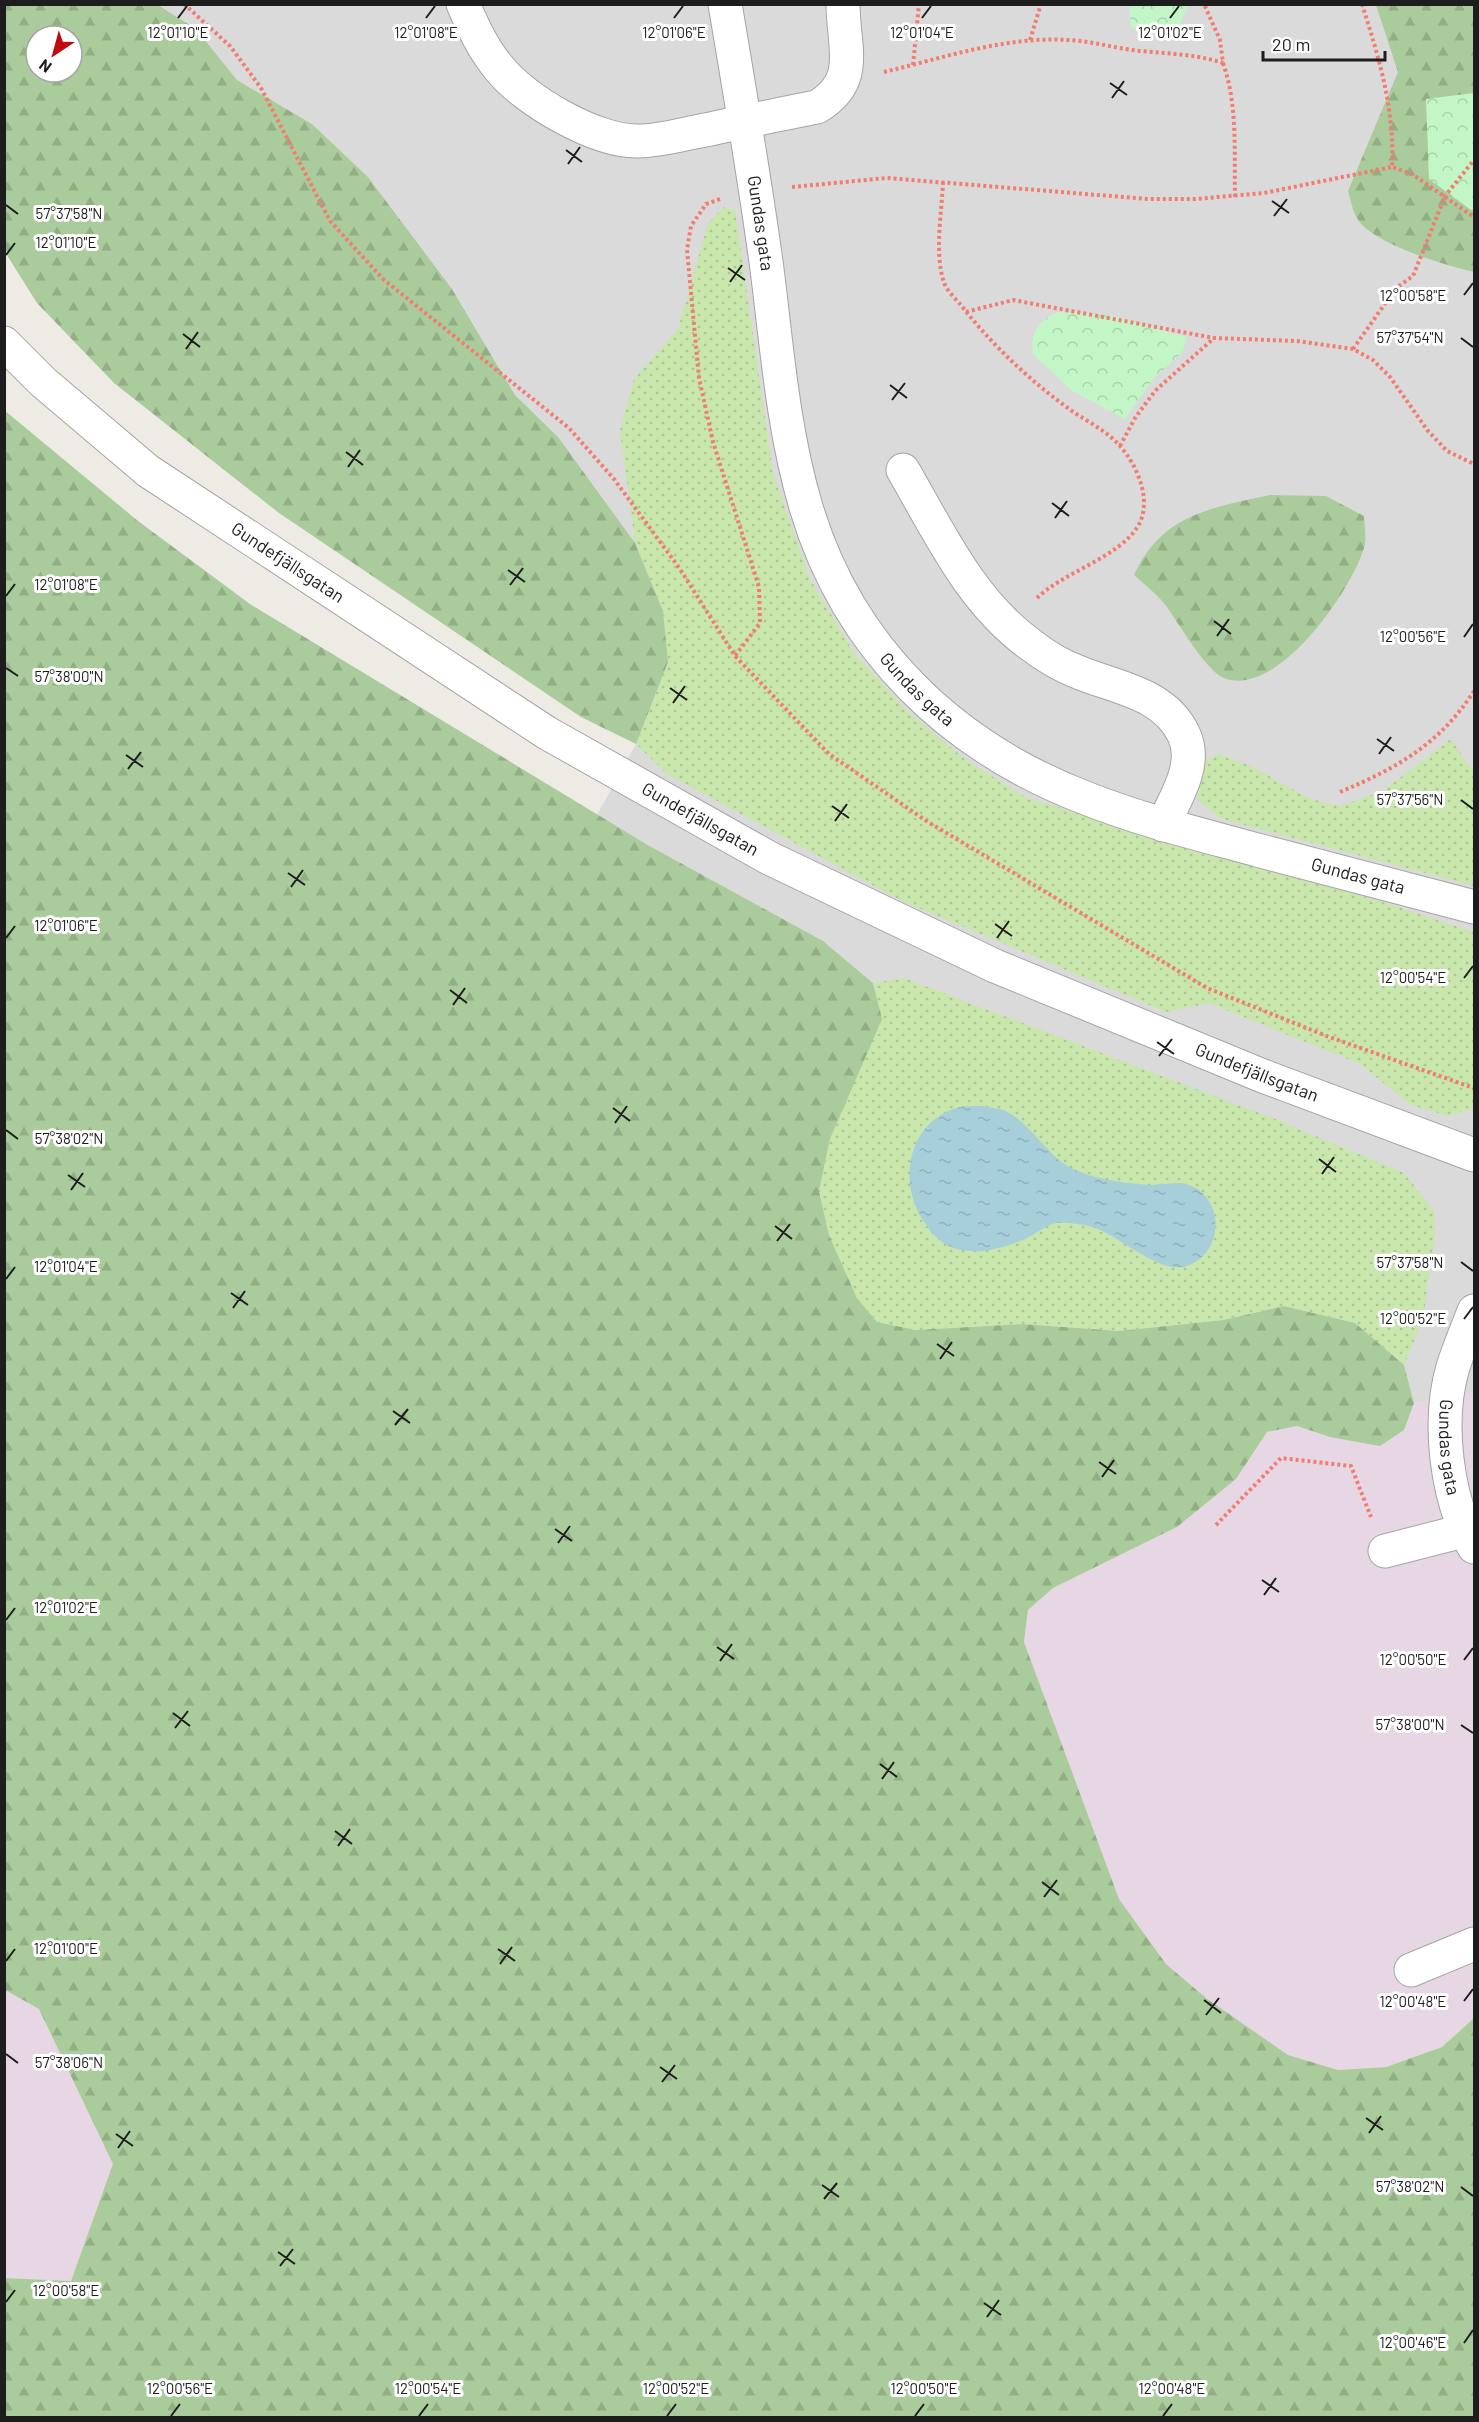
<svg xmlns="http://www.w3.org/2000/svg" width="1479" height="2422" font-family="Barlow,sans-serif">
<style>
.residential{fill:#dbdada}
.industrial{fill:#e7d6e4}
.grass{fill:url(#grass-dots)}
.forest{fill:url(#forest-firs);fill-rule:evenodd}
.park{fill:url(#park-crowns)}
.water{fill:url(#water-ripples)}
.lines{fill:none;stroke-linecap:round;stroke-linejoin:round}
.minor-casing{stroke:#a4a4a4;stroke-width:35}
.path{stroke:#f27c70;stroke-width:4;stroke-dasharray:3 3;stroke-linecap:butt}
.minor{stroke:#fff;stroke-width:33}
.ticks{fill:none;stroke:#1d1d1d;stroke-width:2}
.labels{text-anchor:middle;stroke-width:6;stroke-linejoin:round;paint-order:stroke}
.street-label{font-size:18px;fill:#1d1d1d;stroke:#fff}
.ticks-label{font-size:15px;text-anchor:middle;fill:#1d1d1d;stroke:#fff;stroke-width:6;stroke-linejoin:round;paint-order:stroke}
</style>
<defs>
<pattern id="grass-dots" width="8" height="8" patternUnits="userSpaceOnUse" patternTransform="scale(1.5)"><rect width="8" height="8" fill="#c9e6ac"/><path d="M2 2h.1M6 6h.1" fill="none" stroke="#acc594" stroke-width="1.8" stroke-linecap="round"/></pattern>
<pattern id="forest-firs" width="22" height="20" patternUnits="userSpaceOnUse" patternTransform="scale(1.5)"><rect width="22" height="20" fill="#aacb9b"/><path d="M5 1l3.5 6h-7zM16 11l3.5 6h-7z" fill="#92ae85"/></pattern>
<pattern id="park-crowns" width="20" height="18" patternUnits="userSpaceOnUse" patternTransform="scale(1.5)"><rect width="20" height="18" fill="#c3f6c6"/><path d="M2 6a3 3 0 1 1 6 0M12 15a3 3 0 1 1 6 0" fill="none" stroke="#a7d2aa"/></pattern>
<pattern id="water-ripples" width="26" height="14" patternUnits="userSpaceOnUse" patternTransform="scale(1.5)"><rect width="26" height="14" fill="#a6cfda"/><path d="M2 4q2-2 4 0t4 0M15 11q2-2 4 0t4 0" fill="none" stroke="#8eb1bb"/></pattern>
</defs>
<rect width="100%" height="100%" fill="#eeebe4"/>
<path class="residential" d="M158 5H1474V1392L1414 1403 1404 1365 873 983 823 941 646 844 597 815 636 744 647 710 558 437 515 395 452 289 368 177 312 124 237 80 196 29Z"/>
<path class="industrial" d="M1474 1392V2018L1442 2047 1386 2067 1338 2070 1288 2055 1206 1998 1166 1964 1119 1899 1024 1642 1028 1610 1053 1588 1177 1527 1236 1479 1267 1432 1297 1426 1330 1437 1404 1430 1414 1403Z
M5 1990 39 2009 114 2164 71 2281 5 2278Z"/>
<path class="grass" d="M724 207 735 210 773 473 810 579 854 653 906 710 966 760 1027 798 1386 903 1474 932V1108L1449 1116 1411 1105 1360 1064 1209 1003 1166 1012 902 901 667 774 636 744 668 662 663 611 635 542 620 431 634 379 678 329 708 223Z
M1451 739 1474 773V886L1222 819 1198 801 1195 783 1201 762 1219 754 1251 766 1311 799 1339 806 1381 792Z
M904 978 1275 1119 1404 1173 1434 1211 1435 1234 1423 1319 1404 1365 1355 1323 1284 1306 1223 1320 1119 1331 1022 1324 916 1330 877 1322 857 1298 829 1235 819 1191 830 1139 881 1019 873 983Z"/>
<path class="forest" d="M5 4 158 5 196 29 237 80 312 124 368 177 452 289 515 395 558 437 635 543 663 611 668 662 636 744 581 717 279 513 114 383 37 303 5 252ZM36 36H72V72H36Z
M1376 5H1474V272C1447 266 1370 243 1357 218 1352 210 1351 200 1348 191L1398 72Z
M4 410 138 521 250 604 646 844 823 941 873 983 882 1019 830 1139 819 1191 829 1235 857 1298 877 1322 916 1330 1022 1324 1119 1331 1223 1320 1284 1306 1355 1323 1404 1365 1414 1403 1404 1430 1380 1446 1330 1437 1297 1426 1267 1432 1236 1479 1177 1527 1053 1588 1028 1610 1024 1642 1119 1899 1166 1964 1206 1998 1288 2055 1338 2070 1386 2067 1442 2047 1474 2018V2417H5V2278L71 2281 113 2164 39 2009 5 1990Z
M1270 495 1326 496 1364 516C1364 525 1367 538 1364 548 1351 591 1277 699 1224 678 1206 671 1179 624 1167 607 1158 595 1145 585 1134 575 1162 514 1211 508 1270 495Z"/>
<path class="park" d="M1129 5V4L1189 5 1173 37 1131 27Z
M1474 93V209L1471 210 1429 179 1426 99Z
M1059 312 1110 315 1187 337 1183 351 1153 379 1125 419 1071 390 1033 354C1030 332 1039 320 1059 312Z"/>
<path class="water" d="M983 1106C991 1108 1002 1108 1009 1113 1032 1126 1044 1151 1066 1165 1088 1179 1124 1183 1149 1185 1164 1185 1181 1180 1194 1187 1228 1206 1220 1260 1182 1267 1157 1272 1117 1234 1092 1227 1083 1224 1064 1222 1056 1223 1046 1225 1036 1234 1027 1238 1003 1248 979 1256 953 1248 939 1243 928 1229 921 1217 897 1176 911 1119 960 1107 967 1106 976 1106 983 1106Z"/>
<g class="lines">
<g class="minor-casing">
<g id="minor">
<path d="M463 4C473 27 483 49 499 68 524 100 596 142 638 141 660 141 683 134 705 130 743 122 780 114 817 107 861 81 843 47 843 4"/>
<path id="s1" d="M725 4C740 93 755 180 767 269 777 348 783 430 806 507 848 648 951 747 1088 799 1144 821 1203 835 1261 851 1332 869 1403 888 1474 907"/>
<path id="s2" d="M4 343 43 382 148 471 547 733 769 858 995 966 1263 1076 1474 1155"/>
<path d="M903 470C939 532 971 602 1031 645 1044 655 1062 666 1078 672 1116 688 1165 693 1184 735 1198 764 1175 799 1163 825"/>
<path id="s3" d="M1474 1311C1467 1330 1459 1348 1453 1367 1437 1421 1446 1498 1474 1547"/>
<path d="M1385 1551 1467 1530"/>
<path d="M1411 1970 1474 1944"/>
</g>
</g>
<path class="path" d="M184 4 230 46 261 88 330 221 383 279 569 428 614 479 680 569 735 656 829 754 928 822 1207 988 1329 1037 1474 1088
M1362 4C1379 58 1395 110 1392 167L1412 174 1474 217
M1030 40 1041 4
M1223 63C1238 106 1234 151 1235 197
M913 65 919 4
M884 72C943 58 1006 36 1068 40 1093 41 1117 49 1141 51 1169 54 1196 54 1223 63L1220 40 1204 4
M943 182C942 210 934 255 944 282 946 290 955 298 960 304 992 345 1030 381 1072 411 1088 422 1107 431 1120 446 1137 465 1153 501 1138 526 1119 558 1062 572 1035 600
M792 187 887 178 1148 199H1195L1264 193 1392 167
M720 199 706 204 691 226 687 250 699 378 713 442 759 587 760 623 735 656
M966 312 1013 300 1214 338 1297 341 1353 349 1373 360 1390 377 1428 431 1447 451 1474 464
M1353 349 1396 288 1413 276 1445 196 1474 160
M1120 446 1135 418 1155 391 1214 338
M1340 792C1397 768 1440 744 1474 691
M1216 1525 1281 1458 1351 1466 1371 1517"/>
<use href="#minor" class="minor"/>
</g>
<path class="ticks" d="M178 18 187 6M426 18 435 6M674 18 683 6M922 18 931 6M1170 18 1179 6M1110 83 1127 95M1112 98 1124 81M566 150 582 162M568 164 580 147M1272 201 1289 213M6 205 18 214M1274 216 1287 199M6 255 15 243M728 268 745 280M730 282 742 265M1464 295 1473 283M183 334 200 347M1461 338 1473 347M186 349 198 332M890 385 907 398M892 400 905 383M346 452 363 465M348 467 360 450M1052 503 1069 516M1055 518 1067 501M508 570 525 582M510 585 523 568M6 596 15 584M1214 621 1231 634M1217 636 1229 619M1464 637 1473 624M6 668 18 676M670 688 687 700M673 703 685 686M1377 739 1394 751M1379 754 1391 737M126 755 143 767M128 769 141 752M1461 800 1473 809M832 806 849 818M835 821 847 804M288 873 305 885M291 887 303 870M995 924 1012 936M6 938 15 926M997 938 1009 921M1464 978 1473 966M450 990 467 1003M453 1005 465 988M1157 1042 1174 1054M1159 1056 1172 1039M613 1108 630 1121M615 1123 627 1106M6 1130 18 1139M1319 1159 1336 1172M1322 1174 1334 1157M68 1175 85 1187M71 1190 83 1173M775 1226 792 1239M777 1241 790 1224M1461 1262 1473 1271M6 1279 15 1267M231 1293 248 1305M233 1308 245 1291M1464 1319 1473 1307M937 1344 954 1356M940 1359 952 1342M393 1411 410 1423M395 1425 408 1409M1099 1462 1116 1474M1102 1477 1114 1460M555 1529 572 1541M558 1543 570 1526M1262 1580 1279 1592M1264 1595 1276 1578M6 1620 15 1608M717 1647 734 1659M1464 1660 1473 1648M720 1661 732 1644M173 1713 190 1726M1461 1725 1473 1733M175 1728 188 1711M880 1764 897 1777M882 1779 894 1762M335 1831 352 1844M338 1846 350 1829M1042 1882 1059 1895M1044 1897 1057 1880M498 1949 515 1961M6 1961 15 1949M500 1964 512 1947M1204 2000 1221 2013M1464 2001 1473 1989M1206 2015 1219 1998M6 2054 18 2063M660 2067 677 2079M662 2082 675 2065M1366 2118 1383 2130M1369 2133 1381 2116M116 2134 133 2146M118 2148 130 2131M822 2185 839 2197M1461 2187 1473 2196M824 2199 837 2183M278 2252 295 2264M280 2266 293 2249M6 2302 15 2290M984 2303 1001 2315M987 2317 999 2300M1464 2343 1473 2330M171 2416 180 2404M419 2416 428 2404M667 2416 676 2404M915 2416 924 2404M1163 2416 1172 2404"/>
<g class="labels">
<g class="street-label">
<text dy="6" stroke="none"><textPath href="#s1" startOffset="222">Gundas gata</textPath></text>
<text dy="6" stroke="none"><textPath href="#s2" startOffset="360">Gundefjällsgatan</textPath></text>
<text dy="6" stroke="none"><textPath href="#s1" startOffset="726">Gundas gata</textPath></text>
<text dy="6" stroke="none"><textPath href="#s2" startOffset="846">Gundefjällsgatan</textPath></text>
<text dy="6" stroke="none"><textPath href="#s1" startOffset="1212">Gundas gata</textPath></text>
<text dy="6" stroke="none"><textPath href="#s2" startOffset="1458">Gundefjällsgatan</textPath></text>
<text dy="6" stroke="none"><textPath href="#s3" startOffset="141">Gundas gata</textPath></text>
</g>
</g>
<g class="ticks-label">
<text x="178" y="38">12°01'10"E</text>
<text x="426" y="38">12°01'08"E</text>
<text x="674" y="38">12°01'06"E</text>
<text x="922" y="38">12°01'04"E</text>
<text x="1170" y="38">12°01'02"E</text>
<text x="69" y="219">57°37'58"N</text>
<text x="66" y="248">12°01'10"E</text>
<text x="1413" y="301">12°00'58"E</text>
<text x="1410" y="343">57°37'54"N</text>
<text x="66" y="590">12°01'08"E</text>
<text x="1413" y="642">12°00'56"E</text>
<text x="69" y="682">57°38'00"N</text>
<text x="1410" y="805">57°37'56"N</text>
<text x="66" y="931">12°01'06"E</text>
<text x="1413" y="983">12°00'54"E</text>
<text x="69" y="1144">57°38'02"N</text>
<text x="1410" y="1268">57°37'58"N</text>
<text x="66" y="1272">12°01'04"E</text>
<text x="1413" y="1324">12°00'52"E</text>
<text x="66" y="1613">12°01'02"E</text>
<text x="1413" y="1665">12°00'50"E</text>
<text x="1410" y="1730">57°38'00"N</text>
<text x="66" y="1954">12°01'00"E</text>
<text x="1413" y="2007">12°00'48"E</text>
<text x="69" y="2068">57°38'06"N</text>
<text x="1410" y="2192">57°38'02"N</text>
<text x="66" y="2296">12°00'58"E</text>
<text x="1413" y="2348">12°00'46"E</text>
<text x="180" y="2394">12°00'56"E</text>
<text x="428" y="2394">12°00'54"E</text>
<text x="676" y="2394">12°00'52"E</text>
<text x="924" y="2394">12°00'50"E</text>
<text x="1172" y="2394">12°00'48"E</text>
</g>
<rect width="1479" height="2422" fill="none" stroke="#1d1d1d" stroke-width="12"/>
<g transform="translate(54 54) rotate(216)"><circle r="28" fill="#ffffff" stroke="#a5a5a5" stroke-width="1.5"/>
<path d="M0-4.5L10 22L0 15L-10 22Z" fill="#c10a0d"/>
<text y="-9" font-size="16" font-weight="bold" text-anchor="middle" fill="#1d1d1d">N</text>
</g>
<path d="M1263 51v9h122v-9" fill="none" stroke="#1d1d1d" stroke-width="3"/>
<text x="1272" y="51" font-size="18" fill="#1d1d1d" stroke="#ffffff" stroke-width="4.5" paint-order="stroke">20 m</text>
</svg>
